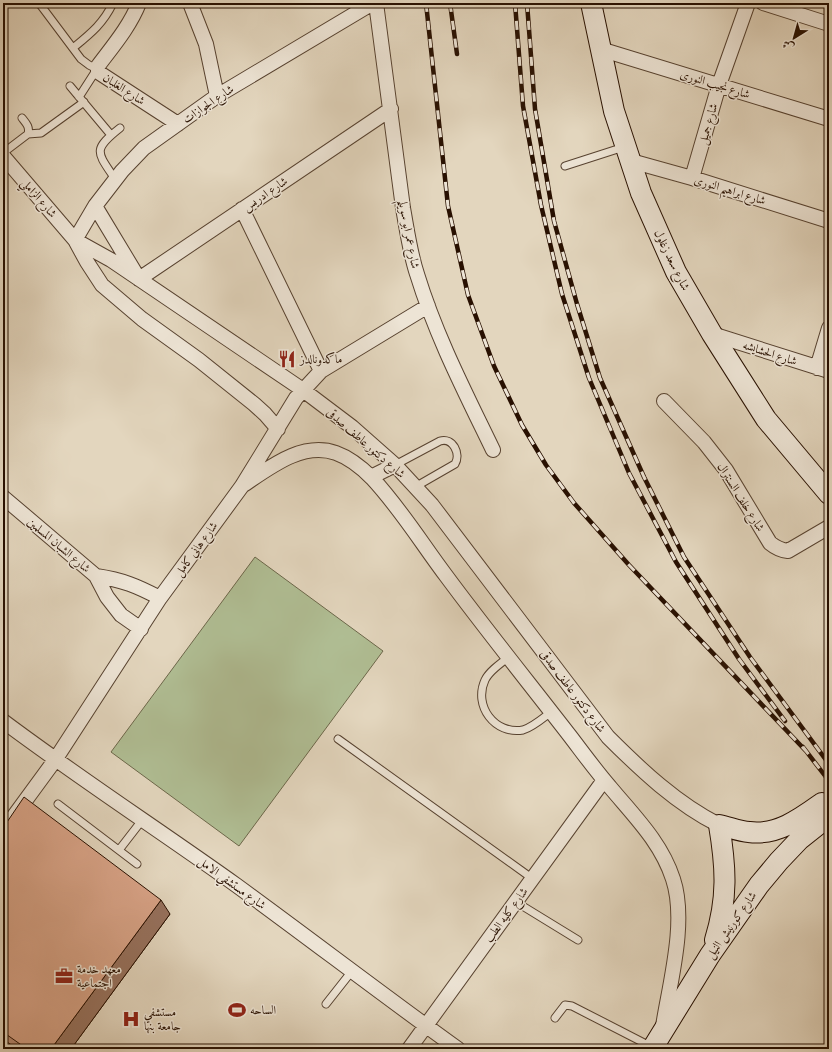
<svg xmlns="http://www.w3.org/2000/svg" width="832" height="1052" font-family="Alegreya,Amiri,serif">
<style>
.green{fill:#b0be94;stroke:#6c674a}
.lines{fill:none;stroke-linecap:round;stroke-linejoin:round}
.service-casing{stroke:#574230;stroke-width:9}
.minor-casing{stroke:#574230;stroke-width:16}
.secondary-casing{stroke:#281001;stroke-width:22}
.service{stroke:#ede4d5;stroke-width:7}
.minor{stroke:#ede4d5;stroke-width:14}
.secondary{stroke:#ede4d5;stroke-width:20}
.rail-casing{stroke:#281001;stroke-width:4.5}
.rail{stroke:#ede4d5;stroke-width:3;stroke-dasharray:9;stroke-linecap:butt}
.wall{fill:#ba8c74;stroke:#281001}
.shaded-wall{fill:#97725e;stroke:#281001}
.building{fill:#d8a387;stroke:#281001}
.labels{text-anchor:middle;stroke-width:3;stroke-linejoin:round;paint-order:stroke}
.street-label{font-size:12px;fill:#281001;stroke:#ede4d5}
.poi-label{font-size:12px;fill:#281001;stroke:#ede4d5;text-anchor:start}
</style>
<rect width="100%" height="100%" fill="#e3d6be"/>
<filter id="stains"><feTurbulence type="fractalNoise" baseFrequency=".005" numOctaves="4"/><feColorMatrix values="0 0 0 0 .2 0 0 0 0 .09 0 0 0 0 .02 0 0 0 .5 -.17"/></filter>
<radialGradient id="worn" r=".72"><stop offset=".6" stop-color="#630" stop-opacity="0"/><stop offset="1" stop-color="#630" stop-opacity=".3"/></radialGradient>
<path class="green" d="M255 557 383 651 239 846 111 752Z"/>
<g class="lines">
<g class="service-casing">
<path id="service" d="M39 3 81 59 89 65 97 69 79 97
M73 48C90 34 103 24 113 3
M70 86 111 135
M28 134 41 133 84 102
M3 153 28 134C30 127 26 123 22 118
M565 166 624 147
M115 179C97 152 92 150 120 128
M395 465 440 441C453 437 461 454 455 464L415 487
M509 657C501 663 489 671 485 680 473 706 495 735 523 730 533 727 543 718 551 712
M338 739 533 879
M58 804 137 864
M119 850 143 819
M516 902 578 940
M326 1004 352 971
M555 1018 565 1005 572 1006 652 1047"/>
</g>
<g class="minor-casing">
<path id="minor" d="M139 3C130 26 113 46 98 66V72L178 124
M190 3 206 44 217 96
M376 3 403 208C407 230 410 253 417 274 436 336 465 392 493 450
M763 3 829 24
M600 49 829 119
M3 156 75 240 87 262 102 285 142 319 199 360 254 404 265 414 278 429
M631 161 692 178 829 221
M692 178 719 85 748 3
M95 206 139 279 391 109
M242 209 321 371
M75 240 111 260 303 390 352 427 395 465 432 505 608 737C641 770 677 804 719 825
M75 240 95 206 122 171 144 148 217 96 373 3
M712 334 829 371
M817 368 829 328
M664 401 704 442 726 470 770 543C776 548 780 550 788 551L829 527
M371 477 395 465
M242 486C269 468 302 441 336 453 350 458 362 468 372 478 401 509 422 544 447 577 487 631 529 683 570 736 583 753 596 771 610 787 634 816 661 842 673 879 687 921 670 982 663 1026
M3 497 96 576 107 597 121 615 141 629
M96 576C123 580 137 586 160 598
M3 721C79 778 159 830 236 885 310 939 383 995 458 1049
M3 831 55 760 160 598 242 486 296 398 321 371 428 306
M409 1049 604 780"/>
</g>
<g class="secondary-casing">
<path id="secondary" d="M591 3 614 111 641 193 676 272 712 334 766 419 829 494
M715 940C728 898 726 867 719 825 729 827 739 831 749 832 777 836 801 818 822 803
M652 1049 710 955 759 885 779 861 799 840 829 816"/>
</g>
<use href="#service" class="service"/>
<use href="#minor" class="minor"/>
<use href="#secondary" class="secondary"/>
<g class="rail-casing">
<path id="rail" d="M426 3 448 206 468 295 494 366 522 425 546 465 574 503 629 565 806 751
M450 3 457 54
M515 3 523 106 541 205 562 294 589 378 629 473 676 562 739 659 785 721
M527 3 535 109 554 221 577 304 600 378 644 477 684 557 750 657 829 764
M803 747 829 781"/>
</g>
<use href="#rail" class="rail"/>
</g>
<path class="wall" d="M3 828 170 914 71 1049H17L3 1039Z"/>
<path class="shaded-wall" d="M161 900 170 914 71 1049H51Z"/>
<path class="building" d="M24 797 161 900 51 1049H27L3 1032V828Z"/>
<defs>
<g id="restaurant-bare" transform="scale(1.38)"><path d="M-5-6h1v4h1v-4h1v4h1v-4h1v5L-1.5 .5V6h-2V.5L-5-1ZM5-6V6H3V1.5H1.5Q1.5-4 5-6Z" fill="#8f2418" stroke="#ede4d5" stroke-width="2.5" paint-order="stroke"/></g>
<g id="office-bare" transform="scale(1.38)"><path d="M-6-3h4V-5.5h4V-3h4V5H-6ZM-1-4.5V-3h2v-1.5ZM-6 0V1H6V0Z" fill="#8f2418" stroke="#ede4d5" stroke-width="2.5" paint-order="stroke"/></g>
<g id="stadium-bare" transform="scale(1.38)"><path d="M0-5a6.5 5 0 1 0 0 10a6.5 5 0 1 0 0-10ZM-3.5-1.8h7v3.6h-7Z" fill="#8f2418" stroke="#ede4d5" stroke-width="2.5" paint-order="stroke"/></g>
<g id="hospital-bare" transform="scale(1.38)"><path d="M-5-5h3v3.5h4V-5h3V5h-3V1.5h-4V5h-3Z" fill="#8f2418" stroke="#ede4d5" stroke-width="2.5" paint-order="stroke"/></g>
</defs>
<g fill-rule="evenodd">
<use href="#restaurant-bare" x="287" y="359"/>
<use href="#office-bare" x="64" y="976"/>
<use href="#stadium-bare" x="237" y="1010"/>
<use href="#hospital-bare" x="131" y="1019"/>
</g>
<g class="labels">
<g class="street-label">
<text transform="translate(715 84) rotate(17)" y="4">شارع نجيب النورى</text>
<text transform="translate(124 89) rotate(33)" y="4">شارع الغلبان</text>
<text transform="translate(208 104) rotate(-34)" y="4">شارع الجوازات</text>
<text transform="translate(708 124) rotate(-74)" y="4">شارع جميل</text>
<text transform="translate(730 190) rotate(17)" y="4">شارع ابراهيم النورى</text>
<text transform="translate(265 194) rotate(-34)" y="4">شارع ادريس</text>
<text transform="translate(39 198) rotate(49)" y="4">شارع الزاملي</text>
<text transform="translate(409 234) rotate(79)" y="4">شارع عمر ابو سويلم</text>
<text transform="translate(672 260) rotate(64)" y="4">شارع سعد زغلول</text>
<text transform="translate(770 353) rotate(18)" y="4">شارع الحشايشه</text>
<text transform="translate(366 443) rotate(41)" y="4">شارع دكتور عاطف صدقى</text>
<text transform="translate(741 497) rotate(58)" y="4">شارع خلف السنترال</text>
<text transform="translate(59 545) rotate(40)" y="4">شارع الشبان المسلمين</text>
<text transform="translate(196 549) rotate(-54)" y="4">شارع هاني كامل</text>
<text transform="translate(573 691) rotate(53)" y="4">شارع دكتور عاطف صدقى</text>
<text transform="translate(232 883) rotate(36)" y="4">شارع مستشفي الامل</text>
<text transform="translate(506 915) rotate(-54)" y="4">شارع كليه الطب</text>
<text transform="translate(731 925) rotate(-55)" y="4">شارع كورنيش النيل</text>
</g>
<g class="poi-label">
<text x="300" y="363">ماكدونالدز</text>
<text x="77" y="973">معهد خدمة<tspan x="77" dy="14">اجتماعية</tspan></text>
<text x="250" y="1014">الساحه</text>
<text x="144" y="1016">مستشفي<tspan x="144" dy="14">جامعة بنها</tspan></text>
</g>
</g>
<rect width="832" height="1052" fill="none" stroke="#e3d6be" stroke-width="16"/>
<rect x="4" y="4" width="824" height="1044" fill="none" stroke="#281001" stroke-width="2"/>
<rect x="8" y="8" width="816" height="1036" fill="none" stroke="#281001"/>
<g transform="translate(794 38) rotate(217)" stroke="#ede4d5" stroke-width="3" paint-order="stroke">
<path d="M0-3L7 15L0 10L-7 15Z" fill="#281001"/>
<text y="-6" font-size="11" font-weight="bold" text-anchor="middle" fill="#281001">ش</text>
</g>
<rect width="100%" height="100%" filter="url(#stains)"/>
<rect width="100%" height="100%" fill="url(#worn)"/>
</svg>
